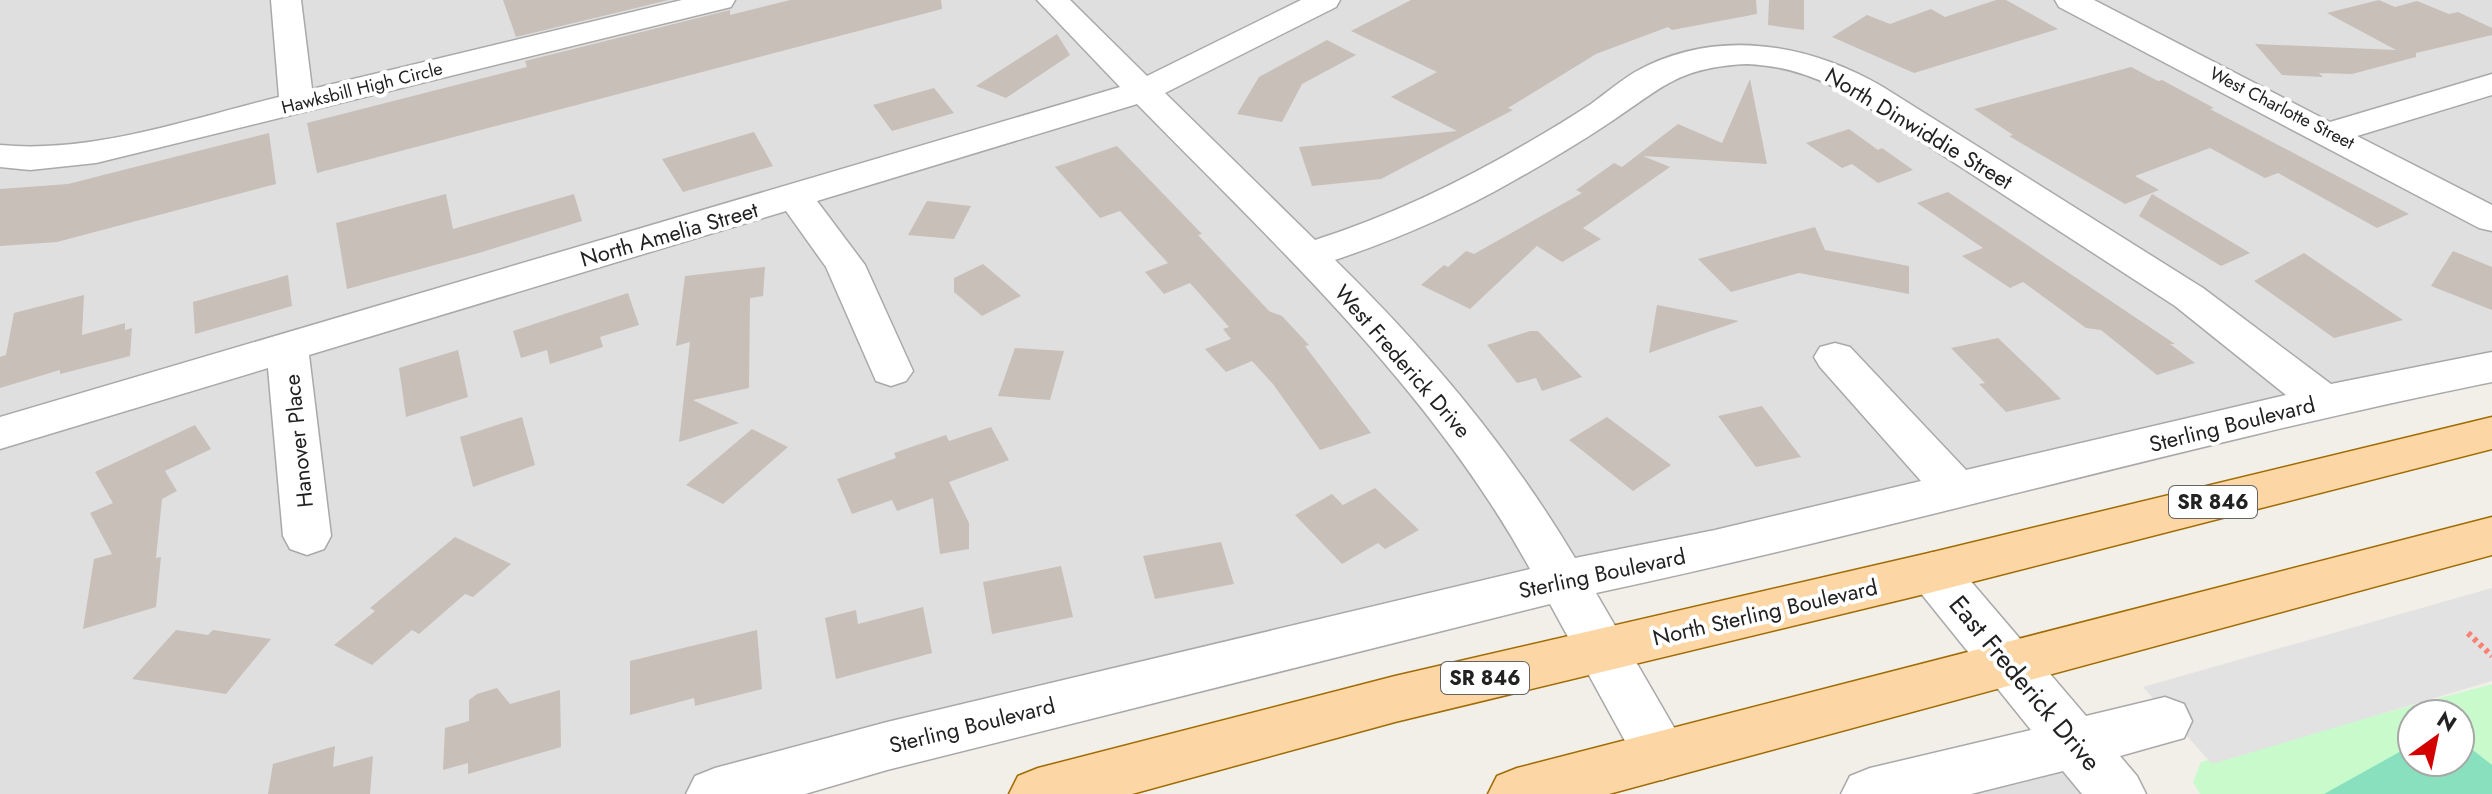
<svg xmlns="http://www.w3.org/2000/svg" width="2492" height="794" font-family="Jost,sans-serif">
<style>
.residential{fill:#e0dfdf}
.park{fill:#c8facc;fill-rule:evenodd}
.pitch{fill:#88e0be}
.parking{fill:#e2e2e2}
.building{fill:#c7bfb8}
.lines{fill:none;stroke-linecap:round;stroke-linejoin:round}
.minor-casing{stroke:#a9a9a9;stroke-width:3}
.major-casing{stroke:#a06b00;stroke-width:3}
.path{stroke:#fa8072;stroke-width:6;stroke-dasharray:4 4;stroke-linecap:butt}
.minor{fill:#fff;fill-rule:evenodd}
.major{fill:#fcd6a4;fill-rule:evenodd}
.labels{text-anchor:middle;stroke-width:8;stroke-linejoin:round;paint-order:stroke}
.far-street-label{font-size:18px;fill:#222;stroke:#fff}
.shield{fill:#fff;stroke:#646464;stroke-width:2}
.shield-label{font-size:20px;font-weight:bold;fill:#222}
.street-label{font-size:22px;fill:#222;stroke:#fff}
.near-street-label{font-size:26px;fill:#222;stroke:#fff}
</style>
<rect width="100%" height="100%" fill="#f2efe9"/>
<path class="residential" d="M0 0H2492V367L715 794H0Z
M2075 744 2117 794H1870Z"/>
<path class="park" d="M2492 684V794H2200L2193 782 2201 762ZM2412 714H2460V762H2412Z"/>
<path class="pitch" d="M2460 740 2492 765V794H2324L2412 745V762H2460Z"/>
<path class="parking" d="M2492 588V681L2212 764 2143 687Z"/>
<path class="building" d="M503 0H669L516 37Z
M790 0H941L942 9 317 173 307 123 527 67 525 61 730 10V15Z
M1411 0H1756L1757 14 1672 30 1668 27 1596 54 1508 108 1513 110 1381 179 1312 186 1299 147 1457 131 1391 97 1437 72 1351 31Z
M1769 0H1804V30L1768 25Z
M1996 0H2006L2058 29 1914 73 1832 37 1867 15 1890 24 1931 9 1945 17Z
M2379 0 2395 7 2417 1 2449 14 2458 12 2492 28V35L2416 53V57L2352 74 2319 73 2323 77 2282 75 2255 44 2396 50 2327 13Z
M1057 34 1070 55 1006 98 976 86Z
M1327 40 1356 55 1302 84 1282 122 1237 114 1259 77Z
M2131 67 2158 81 2162 80 2214 108 2210 109 2409 214 2377 228 2278 173 2265 178 2210 148 2135 176 2159 190 2125 204 2009 136 2013 135 1974 109Z
M1750 79 1767 164 1643 156 1670 167 1583 228 1601 239 1562 262 1537 246 1470 309 1421 285 1444 265 1448 267 1466 251 1474 254 1582 193 1576 190 1614 163 1622 167 1678 124 1722 143Z
M934 88 954 113 892 131 873 105Z
M1849 129 1878 150 1882 148 1913 170 1878 183 1852 164 1842 168 1806 143Z
M754 132 773 166 683 192 662 159Z
M269 133 276 184 57 242 0 246V189L68 184Z
M1117 146 1202 234 1198 235 1269 311 1282 316 1309 345 1305 346 1371 433 1320 450 1273 384 1252 361 1226 372 1205 349 1231 339 1223 329 1229 327 1190 283 1164 294 1145 272 1168 263 1120 211 1100 218 1055 167Z
M1948 192 2175 344H2170L2195 363 2157 375 2101 330 2086 328 2023 282 2010 288 1962 256 1983 248 1917 203Z
M446 194 453 229 574 194 582 221 479 253 347 289 336 223Z
M2152 194 2250 253 2221 266 2139 216Z
M927 201 971 206 954 239 908 235Z
M1815 227 1825 250 1909 266V294L1799 273 1731 292 1698 259Z
M2453 251 2492 267V310L2431 286Z
M2304 253 2403 320 2334 338 2254 281Z
M983 264 1021 296 982 316 954 292V278Z
M765 267 763 296 750 298 749 388 693 400 739 423 679 442 690 342 676 346 685 276Z
M288 275 292 306 195 334 193 302Z
M628 293 639 325 600 337 603 347 550 364 547 350 521 358 513 331Z
M84 295 82 335 125 323V330L132 328 130 356 60 374V370L0 388V357L6 355 14 313Z
M1657 305 1739 321 1649 353Z
M1530 331H1538L1582 377 1542 391 1536 378 1517 383 1487 345Z
M1998 338 2044 382 2061 399 2006 412 1979 384 1985 383 1951 348Z
M1015 348 1064 351 1050 400 998 396Z
M458 350 468 397 406 417 399 368Z
M1762 406 1801 457 1756 467 1718 416Z
M522 417 535 465 473 487 460 437Z
M1607 417 1671 465 1633 491 1569 440Z
M195 425 211 449 165 471 177 491 162 499 156 558 161 557 156 607 83 629 94 559 112 554 90 513 113 503 95 472Z
M991 427 1009 460 949 482 969 523V549L940 554 933 498 897 511 892 500 852 514 837 479 896 458 894 453 946 435 949 441Z
M752 429 788 447 723 504 686 485Z
M1375 488 1419 530 1385 549 1378 543 1342 564 1295 515 1332 494 1343 505Z
M455 537 511 564 473 597 465 594 419 634 412 630 372 665 334 645 375 611 370 608Z
M1221 542 1234 584 1155 599 1143 556Z
M1061 566 1073 617 992 634 983 582Z
M923 607 932 653 836 679 825 618 856 610 858 624Z
M176 630 208 635 213 630 271 639 226 694 132 679Z
M757 630 762 689 695 706 694 698 630 715V661Z
M497 688 510 704 560 690 561 747 468 774V763L443 770 445 728 469 721V700L477 694Z
M335 746 333 767 373 756 370 794H268L273 764Z"/>
<g class="lines">
<g class="minor-casing">
<path id="minor" d="M271 0H301L312 89 682 0H735L731 7 96 163 30 170 0 167V145C93 154 189 119 279 97Z
M1037 0H1070L1147 76 1301 0H1340L1336 7 1165 93 1315 240C1390 216 1461 182 1529 142 1550 130 1571 117 1591 104 1606 93 1620 81 1635 72 1715 27 1808 43 1883 87L2203 288 2331 384 2492 352V382C2191 443 1896 529 1596 593L1690 755 1682 772 1662 780 1642 772 1550 604 887 770 805 794H686L695 776 715 768 887 722 1530 569C1431 389 1279 249 1137 104L817 201 865 265 913 371 906 381 891 386 876 381 826 267 786 211 309 355 331 536 324 549 307 555 290 549 283 536 268 368 0 449V417L1120 87ZM1747 64C1790 66 1823 79 1859 101L2175 306 2286 395 1966 470 1850 347 1835 343 1820 347 1814 357 1820 367 1921 481 1715 530 1575 558C1508 446 1428 351 1335 260 1397 239 1458 213 1515 180 1547 162 1579 143 1609 123 1663 87 1679 67 1747 64Z
M2055 0H2094L2330 122 2492 74V95L2357 136 2492 205V231L2479 228 2059 7Z
M1933 552 1951 558 2086 716 2165 697 2184 704 2192 721 2184 738 2120 756 2137 776 2146 794H2082L2063 771 1971 794H1841L1850 776 1870 768 2031 730 1915 586 1908 572 1915 558Z"/>
</g>
<g class="major-casing">
<path id="major" d="M2492 417V449L1933 592 1395 722 1132 794H1009L1018 776 1038 768 1395 676 1933 552Z
M2492 517V555L1609 794H1488L1497 776 1517 768Z"/>
</g>
<path class="path" d="M2468 633 2492 656"/>
<use href="#minor" class="minor"/>
<use href="#major" class="major"/>
</g>
<g class="labels">
<g class="far-street-label">
<text transform="translate(362 88) rotate(-14)" y="6">Hawksbill High Circle</text>
<text transform="translate(2282 108) rotate(27)" y="6">West Charlotte Street</text>
</g>
<g class="shield">
<rect x="2169" y="486" width="88" height="32" rx="6"/>
<rect x="1441" y="662" width="88" height="32" rx="6"/>
</g>
<g class="shield-label">
<text x="2213" y="509">SR 846</text>
<text x="1485" y="685">SR 846</text>
</g>
<g class="street-label">
<text transform="translate(1919 128) rotate(31)" y="8">North Dinwiddie Street</text>
<text transform="translate(669 234) rotate(-16)" y="8">North Amelia Street</text>
<text transform="translate(1403 361) rotate(49)" y="8">West Frederick Drive</text>
<text transform="translate(2232 424) rotate(-14)" y="8">Sterling Boulevard</text>
<text transform="translate(298 441) rotate(-96)" y="8">Hanover Place</text>
<text transform="translate(1602 573) rotate(-12)" y="8">Sterling Boulevard</text>
<text transform="translate(1765 612) rotate(-13)" y="8">North Sterling Boulevard</text>
<text transform="translate(972 725) rotate(-14)" y="8">Sterling Boulevard</text>
</g>
<g class="near-street-label">
<text transform="translate(2025 683) rotate(50)" y="9">East Frederick Drive</text>
</g>
</g>
<g transform="translate(2436 738) rotate(33)"><circle r="38" fill="#ffffff" stroke="#a7a7a7" stroke-width="2"/>
<path d="M0-6L14 30L0 20L-14 30Z" fill="#d40000"/>
<text y="-12" font-size="22" font-weight="bold" text-anchor="middle" fill="#222222">N</text>
</g>
</svg>
